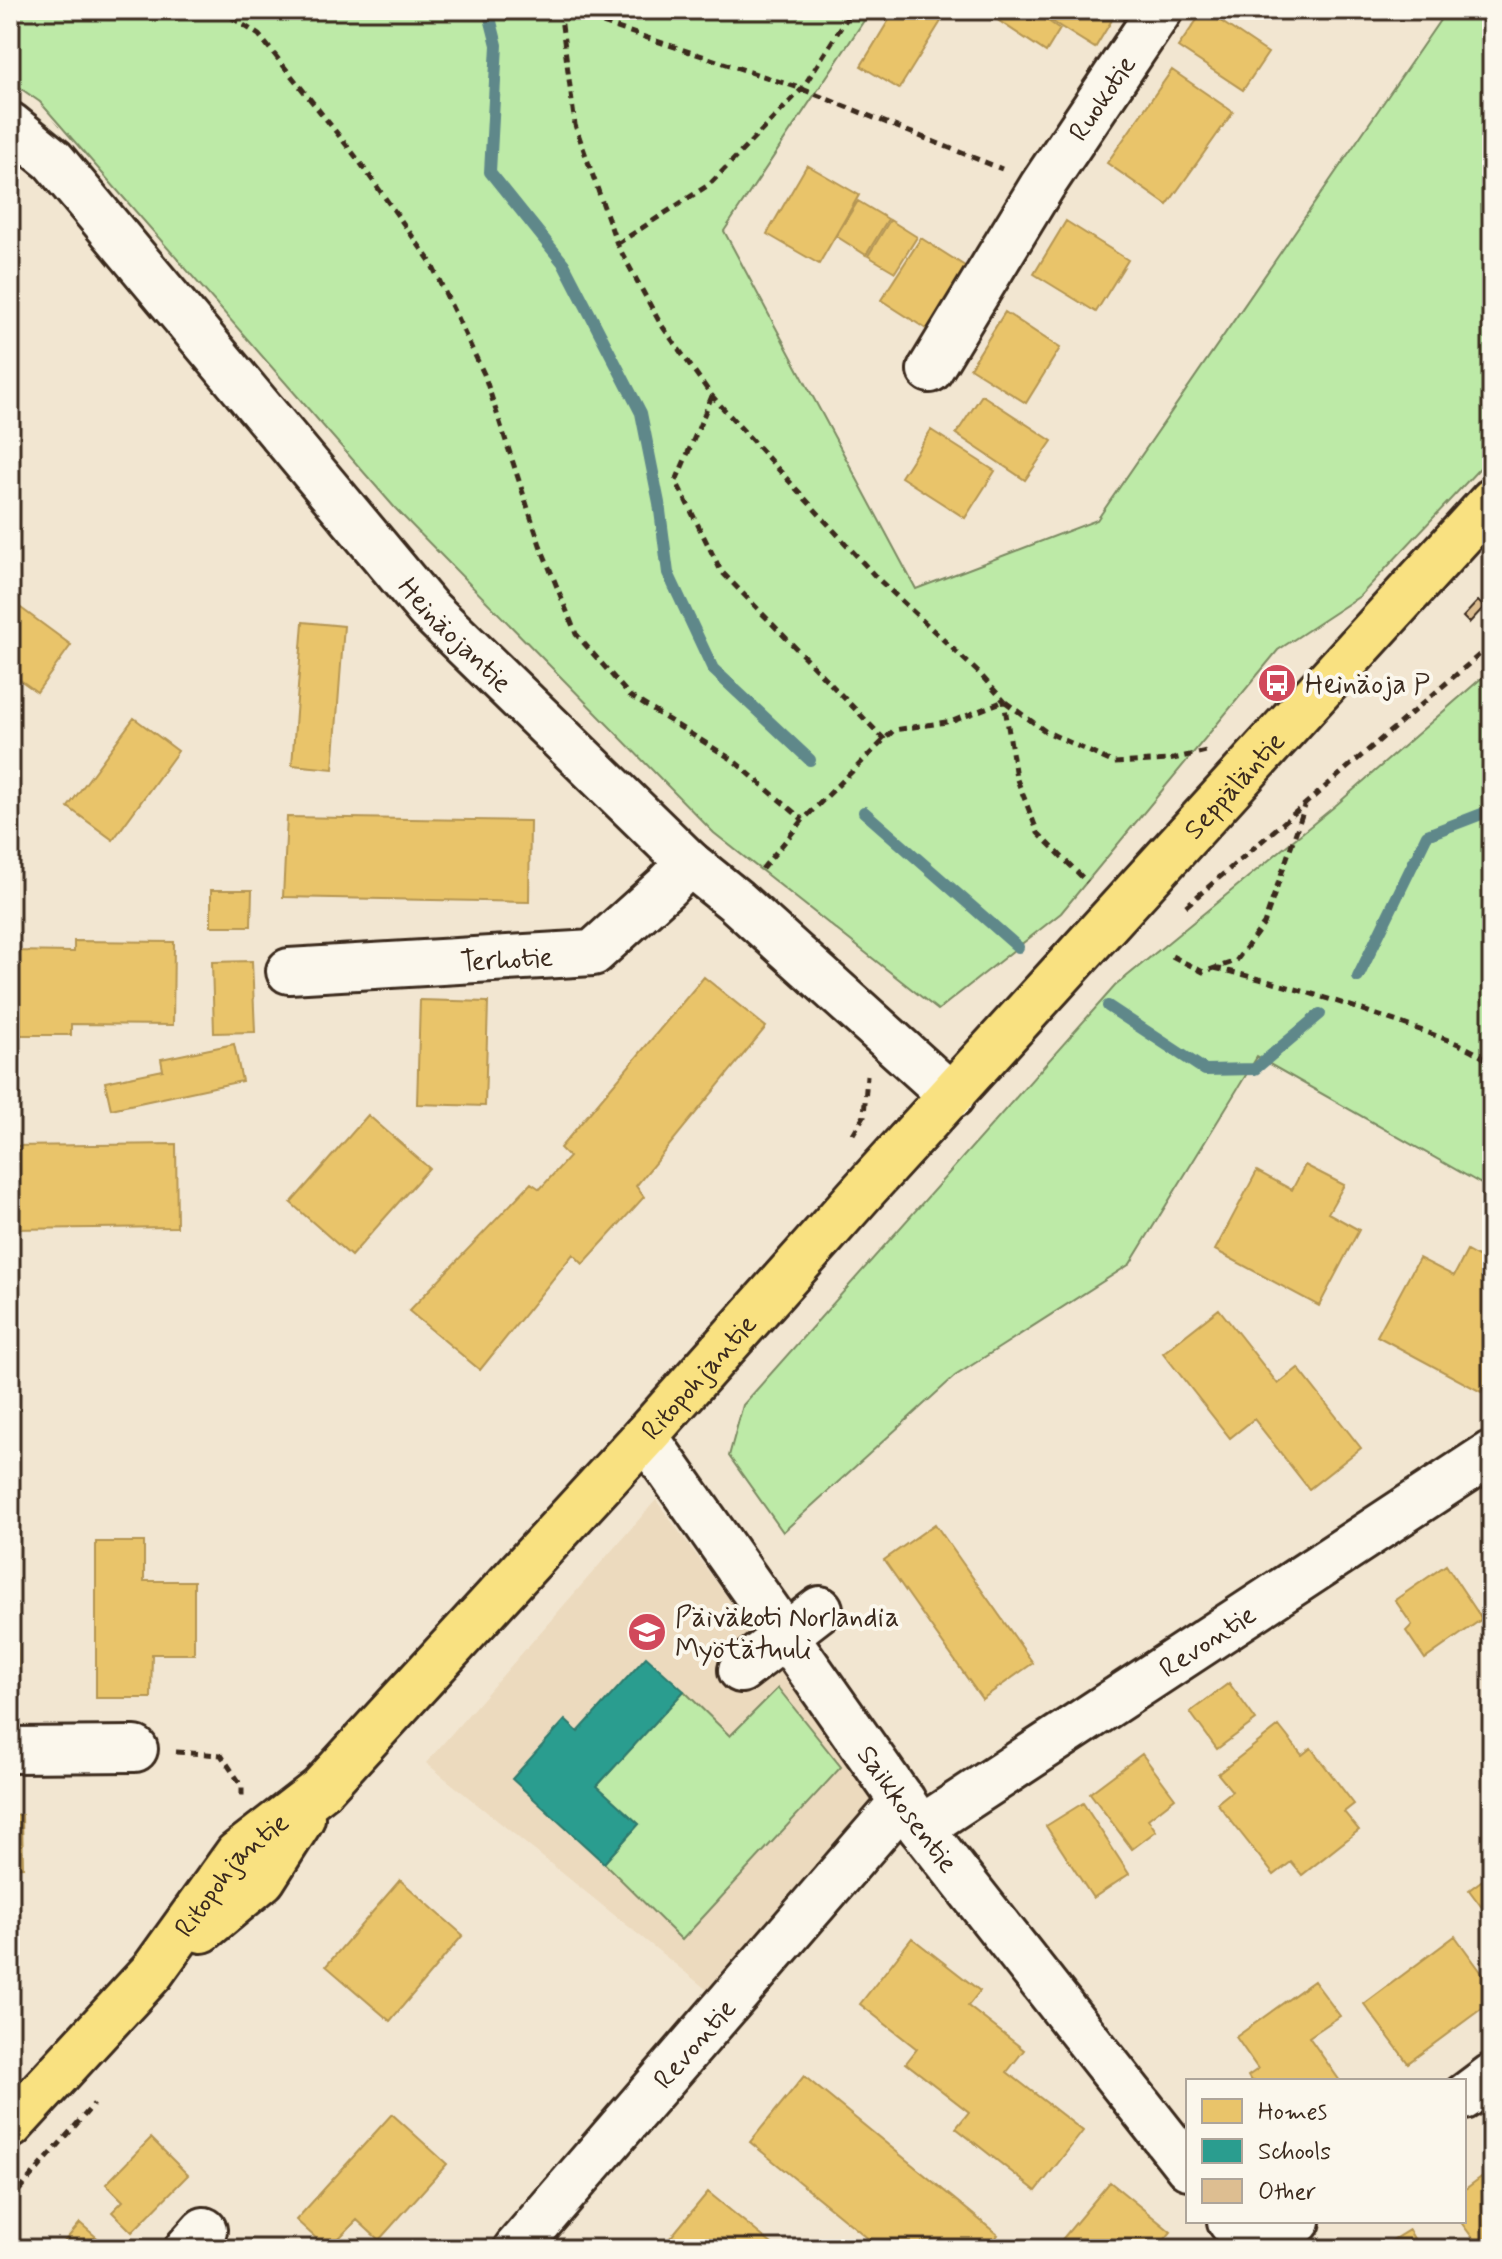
<svg xmlns="http://www.w3.org/2000/svg" width="1502" height="2259" font-family="Mynerve,sans-serif">
<style>
.built{fill:#ecdabe}
.green{fill:#bdeaa7;stroke:#7c8a62;stroke-width:2}
.homes{fill:#e9c46a;stroke:#b59653;stroke-width:2}
.schools{fill:#2a9d8f;stroke:#2f7a6d;stroke-width:2}
.lines{fill:none;stroke-linecap:round;stroke-linejoin:round}
.stream{stroke:#5f888a;stroke-width:12}
.building{fill:#ddbe91;stroke:#3b2a1e;stroke-width:2}
.minor-casing{stroke:#3b2a1e;stroke-width:50}
.major-casing{stroke:#3b2a1e;stroke-width:50}
.path{stroke:#3b2a1e;stroke-width:5;stroke-dasharray:8 6;stroke-linecap:butt}
.minor{stroke:#fbf7ec;stroke-width:44}
.major{stroke:#f9e181;stroke-width:44}
.labels{text-anchor:middle;stroke-width:8;stroke-linejoin:round;paint-order:stroke}
.street-label{font-size:28px;fill:#3b2a1e;stroke:#fbf7ec}
.poi-label{font-size:28px;fill:#3b2a1e;stroke:#fbf7ec;text-anchor:start}
</style>
<rect width="100%" height="100%" fill="#f2e6d1"/>
<filter id="ink" filterUnits="userSpaceOnUse"><feTurbulence type="fractalNoise" baseFrequency=".0125" numOctaves="2"/><feDisplacementMap in="SourceGraphic" scale="16" xChannelSelector="R" yChannelSelector="G"/><feConvolveMatrix kernelMatrix="1 2 1 2 8 2 1 2 1" color-interpolation-filters="sRGB"/></filter>
<g filter="url(#ink)">
<path class="built" d="M656 1500 889 1817 727 2006 426 1763Z"/>
<path class="green" d="M10 10H871L724 231 916 589 1097 520 1447 10H1492V455L1360 596 1278 650 1061 913 938 1010 714 833 395 508 40 102 10 81Z
M1492 669V1190L1257 1057 1130 1264 955 1376 783 1532 729 1456 743 1405 1115 986 1335 806Z
M778 1688 841 1767 682 1940 604 1863 639 1824 597 1786 684 1691 730 1736Z"/>
<path class="homes" d="M895 10H948L899 89 861 66Z
M989 10H1031L1060 29 1046 52 987 13Z
M1050 10H1118L1095 48 1045 17Z
M1204 10 1268 53 1243 90 1178 47Z
M1172 70 1233 112 1167 205 1107 163Z
M807 165 859 195 819 264 767 234Z
M858 201 888 219 866 255 836 236Z
M890 220 917 237 895 272 868 256Z
M1066 221 1128 260 1096 312 1034 274Z
M921 238 968 268 928 330 881 300Z
M1005 312 1060 348 1026 403 970 368Z
M982 395 1052 441 1025 480 956 434Z
M931 430 995 471 965 518 901 477Z
M10 600 71 645 37 692 13 675 10 679Z
M303 622 344 626 333 769 292 765Z
M134 718 178 751 113 840 68 807Z
M287 817 530 821 529 902 283 897Z
M211 890H252L251 926H211Z
M74 941 174 942 173 1025 71 1024V1035H10V951L74 952Z
M252 961 255 1032 214 1033 212 962Z
M704 977 766 1027 636 1186 644 1197 583 1264 573 1254 480 1370 409 1311 531 1183 540 1189 569 1157 560 1148Z
M420 1000 488 1002 485 1106 417 1104Z
M234 1044 242 1081 111 1109 105 1082 163 1070 161 1059Z
M368 1115 429 1168 351 1256 291 1203Z
M176 1144 177 1227 10 1229V1146Z
M1305 1165 1344 1185 1328 1213 1359 1230 1319 1306 1215 1250 1257 1171 1292 1190Z
M1467 1251 1492 1265V1371L1481 1392 1377 1336 1419 1258 1454 1276Z
M1219 1309 1278 1384 1298 1368 1361 1448 1309 1489 1254 1419 1230 1438 1163 1353Z
M935 1524 1033 1663 982 1699 884 1560Z
M96 1542H144V1581H194V1654H152L151 1698H96Z
M1446 1565 1482 1619 1425 1659 1406 1631 1412 1625 1395 1600Z
M10 1607H17L18 1670H10Z
M1229 1683 1256 1720 1217 1749 1190 1712Z
M1279 1726 1302 1755 1311 1748 1354 1804 1344 1812 1359 1830 1302 1875 1291 1862 1274 1875 1217 1803 1232 1791 1218 1774Z
M1142 1754 1175 1798 1148 1819 1156 1831 1132 1849 1090 1793Z
M1083 1803 1129 1874 1093 1898 1046 1826Z
M10 1815H22L23 1867 10 1868Z
M1492 1873V1921L1469 1890Z
M400 1880 463 1935 390 2021 326 1966Z
M1455 1936 1492 1987V2001L1408 2063 1364 2004Z
M912 1938 980 1991 968 2006 1024 2050 1007 2072 1083 2131 1036 2191 956 2128 969 2112 906 2063 917 2049 860 2004Z
M1314 1981 1340 2016 1309 2037 1340 2081H1251L1248 2076 1258 2069 1236 2037Z
M804 2076 998 2235 986 2249H881L750 2142Z
M392 2114 447 2164 379 2240 357 2220 328 2249 296 2220Z
M151 2138 188 2175 132 2232 112 2212 123 2201 106 2184Z
M1492 2169V2249H1481L1460 2221H1464V2190Z
M1110 2182 1171 2232 1157 2249H1054Z
M708 2192 778 2249H661Z
M80 2223 110 2249H58Z
M1409 2230 1420 2249H1378Z"/>
<path class="schools" d="M646 1657 684 1691 597 1786 639 1824 604 1863 512 1779 565 1720 578 1732Z"/>
<g class="lines">
<path class="stream" d="M488 10 497 45 490 172 564 264 641 413 659 503 668 573 713 669 810 760
M864 812 1018 947
M1358 977 1427 835 1492 810
M1108 1006 1205 1070 1255 1069 1320 1014"/>
</g>
<path class="building" d="M1478 601 1484 607 1469 623 1463 617Z"/>
<g class="lines">
<g class="minor-casing">
<g id="minor">
<path id="s1" d="M10 125 53 160 428 609 689 863 736 901 952 1096"/>
<path id="s2" d="M930 370 1042 186 1160 10"/>
<path id="s3" d="M289 971 593 953 666 887 689 863"/>
<path id="s4" d="M645 1436 921 1828 1188 2167"/>
<path d="M741 1670 820 1609"/>
<path d="M10 1750 135 1749"/>
<path id="s5" d="M921 1828 1492 1453"/>
<path d="M1464 2097 1492 2076"/>
<path d="M1230 2221 1253 2249"/>
<path d="M187 2249 204 2230"/>
<path id="s6" d="M516 2249 903 1801"/>
<path d="M1260 2249 1298 2221"/>
</g>
</g>
<g class="major-casing">
<g id="major">
<path d="M202 1930 263 1879 302 1818"/>
<path id="s7" d="M10 2126 152 1972 237 1854 321 1789 645 1436 864 1190 1492 501"/>
</g>
</g>
<path class="path" d="M220 10 259 35 356 157 430 261 484 374 540 545 576 634 630 696 733 760 803 820
M560 10 575 125 617 244 660 323 712 396 875 576 980 674 1004 701 1016 777 1038 833 1087 882
M563 10 802 89 1002 169
M617 244 710 184 802 89 852 10
M712 396 676 481 721 571 885 740
M762 869 803 820 894 730 953 721 1004 701 1045 731 1114 763 1169 760 1206 751
M1186 906 1492 644
M1172 956 1203 972 1236 961 1264 924 1305 806
M1214 968C1281 983 1344 1003 1409 1026 1438 1037 1468 1044 1492 1064
M853 1134 864 1116 867 1075
M176 1752 221 1755 242 1786V1798
M10 2201 94 2104"/>
<use href="#minor" class="minor"/>
<use href="#major" class="major"/>
</g>
</g>
<defs>
<g id="bus-disc" transform="scale(2)"><circle r="9.5" fill="#d1495b" stroke="#fbf7ec"/><path d="M-5-6H5V4H4V6H2V4H-2V6H-4V4H-5ZM-3.5-4V0h7V-4ZM-3.5 1.2v1.5H-2V1.2ZM2 1.2v1.5H3.5V1.2Z" fill="#fff"/></g>
<g id="school-disc" transform="scale(2)"><circle r="9.5" fill="#d1495b" stroke="#fbf7ec"/><path d="M0-5L7-2L0 1L-7-2ZM-4 1L0 2.5L4 1V4Q0 6-4 4Z" fill="#fff"/></g>
</defs>
<g fill-rule="evenodd">
<use href="#bus-disc" x="1277" y="683"/>
<use href="#school-disc" x="647" y="1632"/>
</g>
<g class="labels">
<g class="street-label">
<text dy="10" stroke="none"><textPath href="#s2" startOffset="322">Ruokotie</textPath></text>
<text dy="10" stroke="none"><textPath href="#s1" startOffset="678">Heinäojantie</textPath></text>
<text dy="10" stroke="none"><textPath href="#s7" startOffset="1818">Seppäläntie</textPath></text>
<text dy="10" stroke="none"><textPath href="#s3" startOffset="218">Terhotie</textPath></text>
<text dy="10" stroke="none"><textPath href="#s7" startOffset="1020">Ritopohjantie</textPath></text>
<text dy="10" stroke="none"><textPath href="#s5" startOffset="342">Revontie</textPath></text>
<text dy="10" stroke="none"><textPath href="#s4" startOffset="456">Saikkosentie</textPath></text>
<text dy="10" stroke="none"><textPath href="#s7" startOffset="336">Ritopohjantie</textPath></text>
<text dy="10" stroke="none"><textPath href="#s6" startOffset="272">Revontie</textPath></text>
</g>
<g class="poi-label">
<text x="1305" y="693">Heinäoja P</text>
<text x="675" y="1626">Päiväkoti Norlandia<tspan x="675" dy="32">Myötätuuli</tspan></text>
</g>
</g>
<rect width="1502" height="2259" fill="none" stroke="#fbf7ec" stroke-width="40"/>
<rect x="20" y="20" width="1462" height="2219" fill="none" stroke="#3b2a1e" stroke-width="3" filter="url(#ink)"/>
<rect x="1186" y="2079" width="280" height="144" fill="#fbf7ec" stroke="#aea59a" stroke-width="2"/>
<rect x="1202" y="2099" width="40" height="24" fill="#e9c46a" stroke="#aea59a" stroke-width="2"/>
<text x="1258" y="2119" font-size="24" fill="#3b2a1e">Homes</text>
<rect x="1202" y="2139" width="40" height="24" fill="#2a9d8f" stroke="#aea59a" stroke-width="2"/>
<text x="1258" y="2159" font-size="24" fill="#3b2a1e">Schools</text>
<rect x="1202" y="2179" width="40" height="24" fill="#ddbe91" stroke="#aea59a" stroke-width="2"/>
<text x="1258" y="2199" font-size="24" fill="#3b2a1e">Other</text>
</svg>
